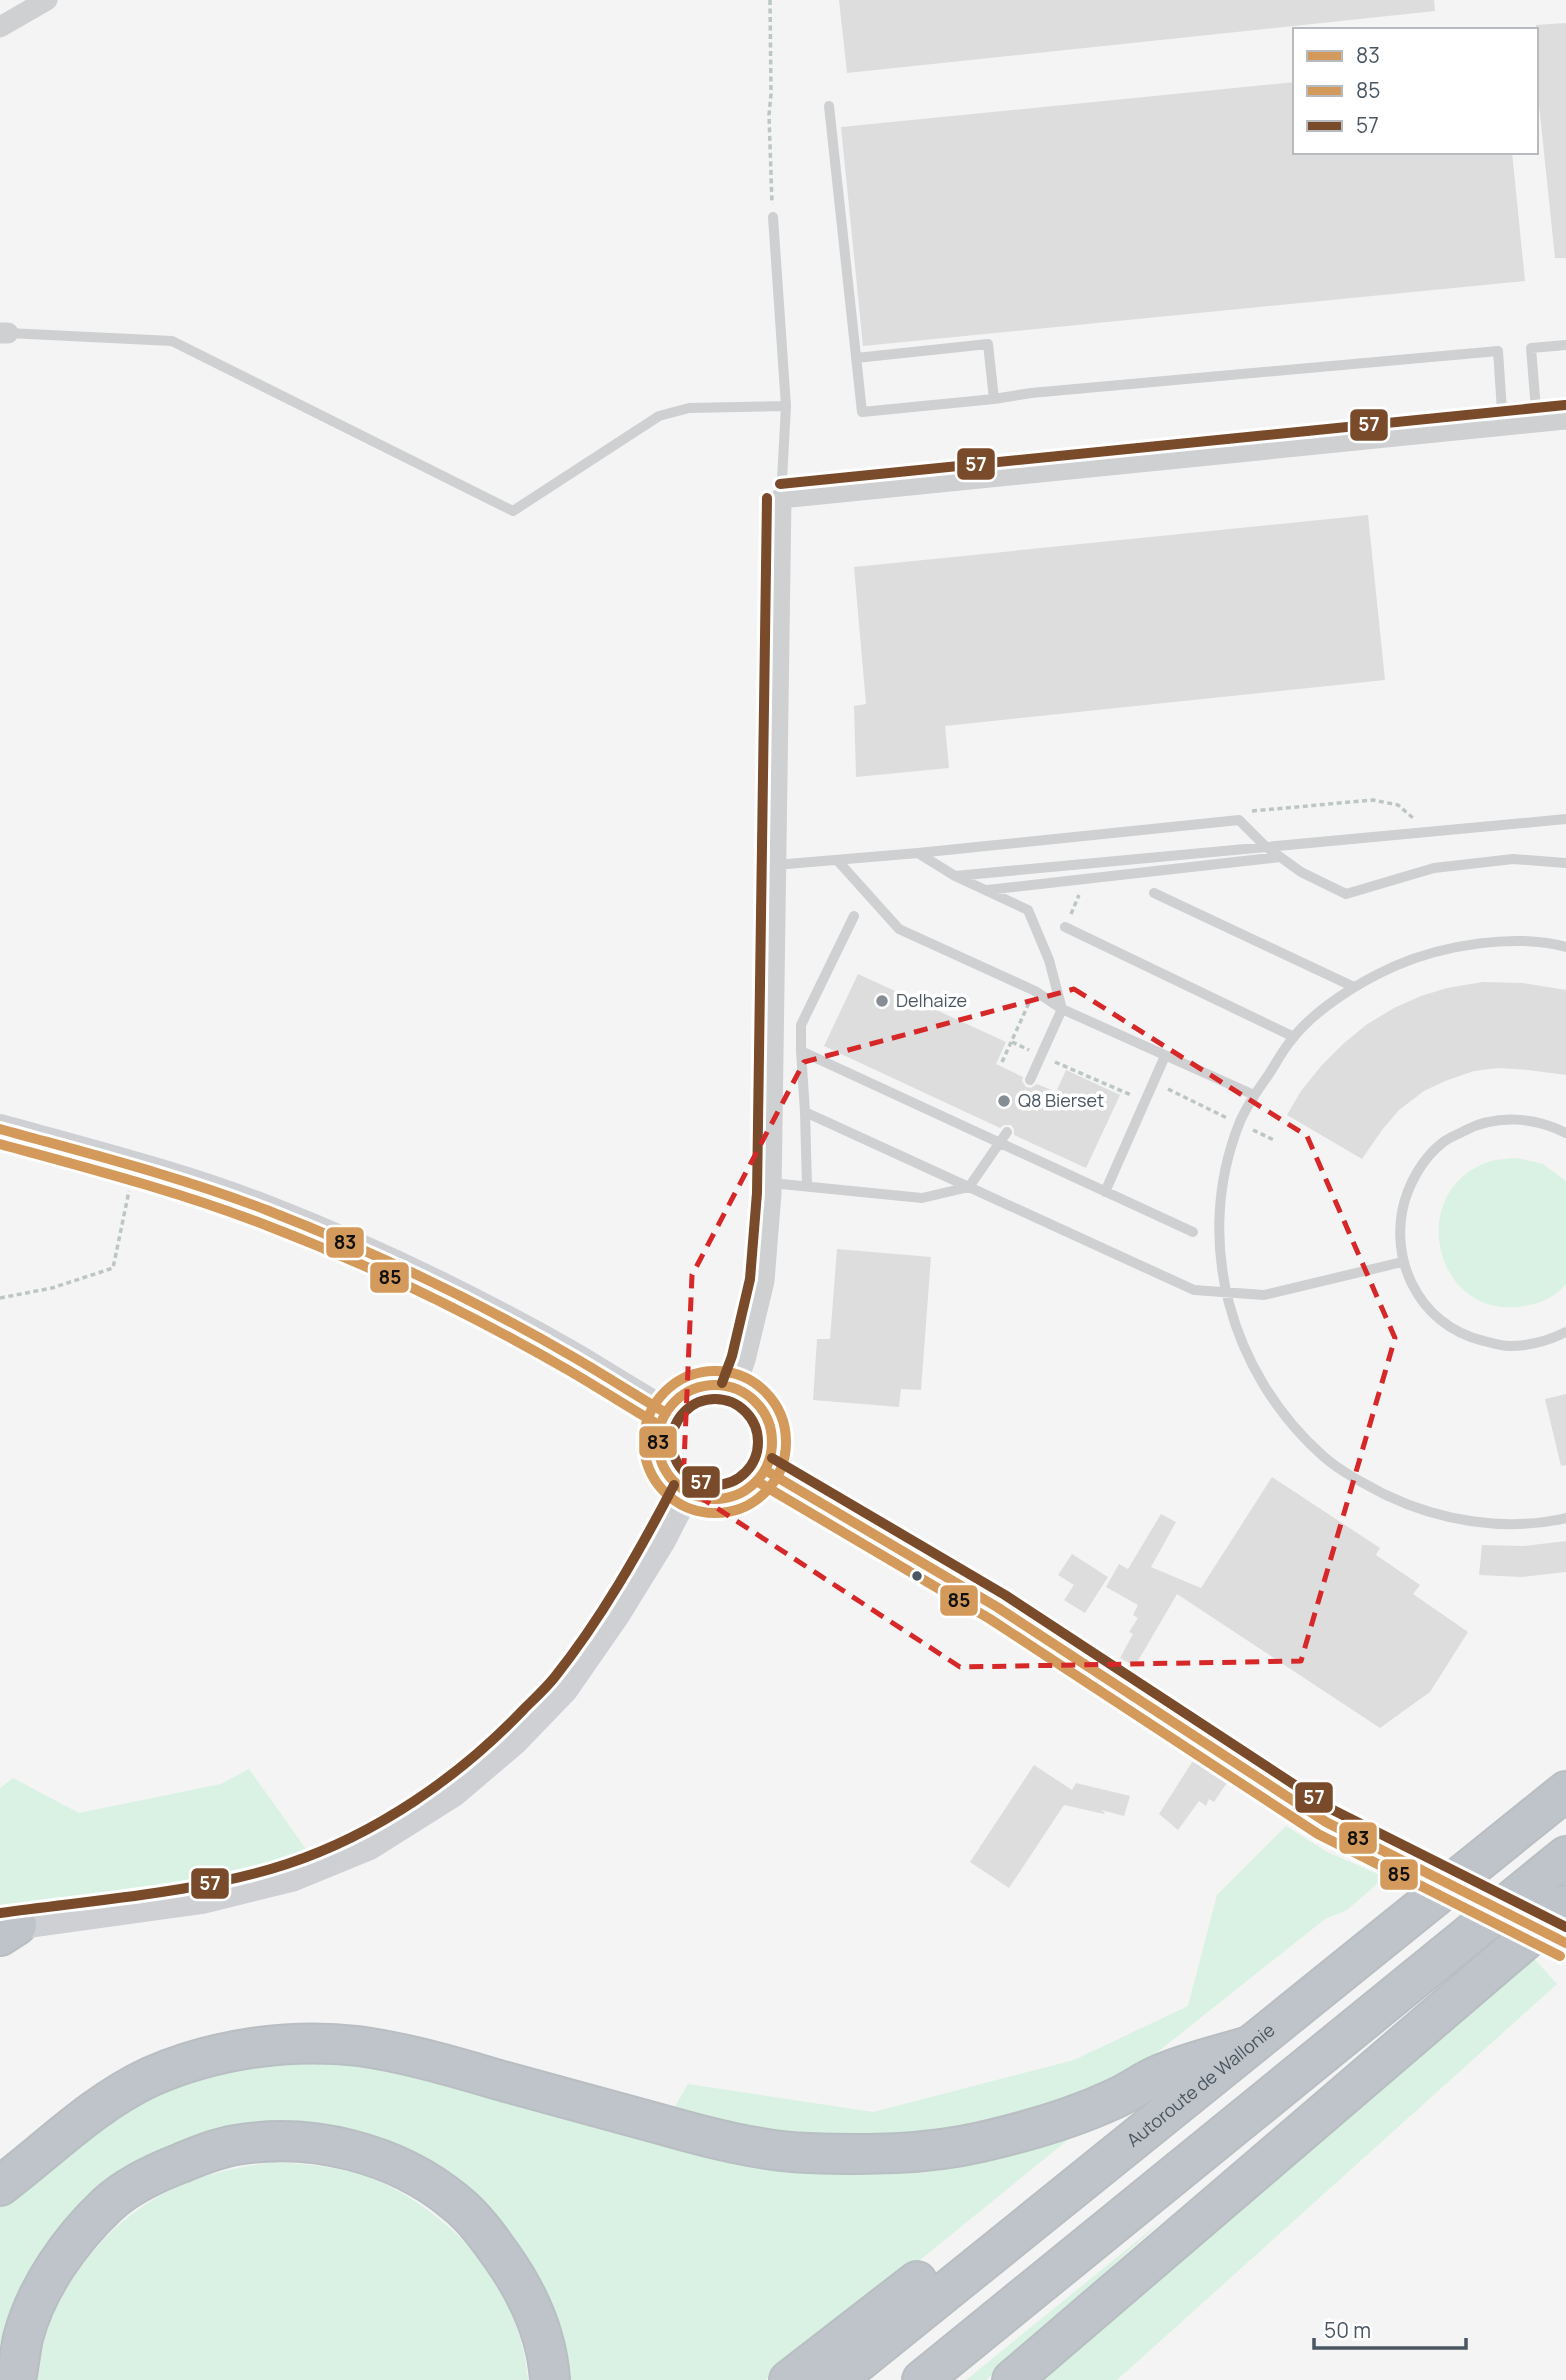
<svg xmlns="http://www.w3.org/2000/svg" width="1566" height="2380" font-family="Manrope,sans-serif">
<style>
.green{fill:#d9f2e3}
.building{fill:#ddddde}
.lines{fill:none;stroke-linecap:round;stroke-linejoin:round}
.secondary-tunnel{stroke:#d2d4d7;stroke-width:30;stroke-dasharray:30 15;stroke-linecap:butt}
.highway-casing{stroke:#b9bec3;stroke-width:42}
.path{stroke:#bcc7c4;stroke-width:3.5;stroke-dasharray:5 3.5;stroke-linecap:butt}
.lane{stroke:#ced0d2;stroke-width:10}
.street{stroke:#ced0d2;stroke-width:21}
.secondary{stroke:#ced0d4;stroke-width:30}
.highway{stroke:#bec4c9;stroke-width:38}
.bus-1-casing{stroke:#fff;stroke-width:16}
.bus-2-casing{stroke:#fff;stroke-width:16}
.bus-3-casing{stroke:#fff;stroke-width:16}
.bus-1{stroke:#d49a5b;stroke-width:10}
.bus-2{stroke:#d49a5b;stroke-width:10}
.bus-3{stroke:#7a4b2a;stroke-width:10}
.marked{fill:none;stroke:#d62828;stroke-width:5;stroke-dasharray:14 9;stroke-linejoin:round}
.poi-dot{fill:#868d94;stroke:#fff;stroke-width:2.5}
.bus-dot{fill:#4a5661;stroke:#fff;stroke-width:2.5}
.labels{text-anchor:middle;stroke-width:7;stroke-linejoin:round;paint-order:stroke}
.poi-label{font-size:18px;fill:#4a5661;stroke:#fff;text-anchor:start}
.street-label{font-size:18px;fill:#4a5661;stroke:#fff}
.line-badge{stroke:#fff;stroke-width:2.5}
.badge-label{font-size:19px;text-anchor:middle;font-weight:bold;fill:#fff}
.pale-badge-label{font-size:19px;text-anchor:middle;font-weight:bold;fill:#111}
</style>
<rect width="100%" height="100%" fill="#f4f4f4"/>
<path class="green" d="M1517 1158 1543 1164 1566 1181V1284C1555 1297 1541 1303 1524 1306 1434 1322 1403 1189 1491 1161 1499 1159 1509 1159 1517 1158Z
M249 1769 311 1856 231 1878 0 1916V1788L13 1778 79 1813 221 1784Z
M1286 1826 1327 1852 1385 1877 1347 1910 1325 1919 1150 2058 1085 2091 1028 2111 959 2127 902 2135 826 2137 768 2129 673 2110 688 2084 873 2112 1074 2060 1188 2006 1217 1895Z
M1531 1955 1557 1984 1117 2380H1044Z
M298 2048 763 2155 1106 2109 841 2324 765 2380H565L412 2158 148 2160 0 2380V2206L57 2159 159 2087Z
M273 2162C309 2164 345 2167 378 2181 421 2199 475 2244 498 2284 514 2314 525 2346 528 2380H38C40 2366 41 2351 45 2338 67 2266 128 2201 200 2178 224 2170 249 2166 273 2162Z
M1164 2219 986 2380H966Z"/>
<path class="building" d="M839 0H1434L1435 11 847 73Z
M1566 23V258H1555L1536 76V25Z
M1295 82V152H1512L1525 281 863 346 841 127Z
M1368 515 1385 680 945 726 949 768 856 777 854 706 866 704 854 567Z
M858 974 1006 1042 996 1064 1023 1077 1022 1081 1026 1087 1031 1088 1037 1084 1056 1092 1066 1070 1120 1095 1086 1168 1014 1135V1129L1011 1125H1004L1000 1128 824 1046Z
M1483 982 1523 983 1566 990V1075L1528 1070 1498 1068 1474 1071 1445 1081 1424 1091 1399 1110 1382 1130 1362 1159 1287 1115 1301 1091 1322 1065 1343 1044 1366 1025 1394 1008 1421 996 1447 988Z
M837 1249 931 1257 921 1390 901 1389 899 1407 813 1400 817 1339H830Z
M1566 1394V1465L1561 1466 1545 1399Z
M1272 1477 1380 1548 1376 1555 1420 1585 1413 1594 1468 1632 1430 1692 1380 1728 1177 1594 1135 1666 1120 1658 1133 1634 1129 1632 1138 1618 1133 1615 1138 1605 1106 1587 1119 1564 1128 1569 1161 1514 1176 1522 1151 1567 1201 1588Z
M1566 1541V1572L1522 1577 1479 1575 1482 1545 1524 1546Z
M1072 1554 1108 1577 1085 1613 1064 1600 1074 1585 1058 1575Z
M1194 1759 1228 1781 1214 1802 1209 1799 1206 1806 1199 1801 1178 1830 1159 1814Z
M1034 1765 1072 1790 1076 1783 1130 1796 1124 1816 1101 1810 1105 1813 1104 1814 1064 1805 1009 1888 970 1862Z"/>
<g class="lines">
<path class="secondary-tunnel" d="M1404 1863 1517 1919"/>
<g class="highway-casing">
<g id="highway">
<path d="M0 1936 17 1925"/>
<path d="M0 2186C49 2149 94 2103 150 2077 213 2049 289 2038 358 2046 409 2053 457 2068 506 2082 557 2096 609 2110 660 2124 709 2138 759 2151 809 2153 866 2155 925 2155 981 2142 1025 2132 1073 2118 1114 2099 1130 2092 1144 2081 1161 2074 1188 2062 1220 2055 1249 2046"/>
<path d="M16 2380C19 2366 20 2352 23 2338 36 2288 70 2240 107 2205 127 2186 155 2173 181 2163 198 2156 217 2148 236 2145 311 2132 396 2153 455 2202 474 2217 489 2238 503 2258 529 2295 547 2335 550 2380"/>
<path d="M789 2380 917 2281"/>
<path id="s1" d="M836 2380 1566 1791"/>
<path d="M922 2380 1566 1856"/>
<path d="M1012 2380 1566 1905"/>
</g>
</g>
<path class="path" d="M770 0 771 94 769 115 772 204
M1252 811 1373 800 1398 805 1413 818
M1071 914 1079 895
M1012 1042 1029 1050
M1002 1062 1029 1003
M1055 1062 1131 1095
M1168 1089 1227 1118
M1253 1130 1276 1141
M0 1298 52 1288 113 1268 129 1191"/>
<path class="lane" d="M829 106 862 412 994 399 988 344 856 358
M773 217 786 406 781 498
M8 333 172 341 513 511 659 416 689 408 786 406
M994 399 1031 393 1498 351 1503 426
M1537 422 1531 348 1566 345
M918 853 1239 820 1265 846 1301 872 1346 894 1434 868 1513 859 1566 863
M837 860 899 929 1035 991 1062 1009 1254 1095
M775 865 918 853 955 876 1028 910 1049 960 1062 1009 1030 1080
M955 876 1566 819
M987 890 1280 857
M1154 893 1354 987
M854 916 801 1025V1051L1193 1232
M1065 927 1294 1037
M1566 947C1515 933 1443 945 1395 966 1359 982 1313 1010 1289 1043 1282 1052 1276 1063 1269 1074 1258 1090 1246 1106 1239 1124 1193 1241 1230 1373 1323 1456 1341 1472 1365 1484 1386 1495 1440 1521 1506 1532 1566 1518
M801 1051 805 1112 1194 1290 1264 1295 1402 1262
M805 1112 807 1186
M1566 1133C1535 1117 1496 1114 1464 1131 1457 1135 1447 1138 1441 1144 1426 1156 1415 1174 1408 1191 1384 1253 1417 1326 1484 1341 1492 1343 1501 1346 1510 1346 1530 1346 1548 1341 1566 1332
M771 1183 922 1198 969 1187 1007 1132
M1105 1192 1165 1056"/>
<path class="street" d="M0 27 47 0
M0 333H8
M735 1388 745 1360 764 1281 771 1194 781 498 1566 419"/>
<path class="secondary" d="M0 1129C90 1154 182 1177 269 1211 374 1252 477 1302 575 1358 605 1376 635 1395 666 1413
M658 1442a57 57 0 1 1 114 0a57 57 0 1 1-114 0Z
M765 1470 997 1607 1326 1822 1404 1863
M0 1927 202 1899 291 1877 369 1845 453 1792 513 1741 564 1688 616 1613 661 1540 686 1491
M1559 1940 1566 1943"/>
<use href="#highway" class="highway"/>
<g class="bus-1-casing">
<path id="bus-1" d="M0 1129C90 1154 182 1177 269 1211 374 1252 477 1301 575 1358 606 1376 635 1395 666 1413
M658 1442a57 57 0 1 1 114 0a57 57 0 1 1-114 0Z
M765 1470 997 1607 1326 1822 1566 1943"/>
</g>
<g class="bus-2-casing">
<path id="bus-2" d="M0 1144C88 1168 177 1191 263 1224 368 1264 471 1314 568 1370 599 1388 628 1407 659 1425
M644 1442a71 71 0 1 1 142 0a71 71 0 1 1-142 0Z
M758 1482 990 1619 1318 1834 1560 1956"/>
</g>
<g class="bus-3-casing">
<path id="bus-3" d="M780 484 1565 405
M722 1383 732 1356 750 1279 757 1193 767 498
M672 1442a43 43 0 1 1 86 0a43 43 0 1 1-86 0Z
M772 1458 1005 1595 1333 1810 1566 1927
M0 1913C92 1900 199 1893 287 1864 377 1834 459 1777 524 1709 534 1699 545 1689 554 1678 601 1619 639 1552 674 1485"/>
</g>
<use href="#bus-1" class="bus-1"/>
<use href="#bus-2" class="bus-2"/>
<use href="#bus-3" class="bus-3"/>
</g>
<path class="marked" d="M1074 989 1307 1136 1395 1338 1301 1661 960 1667 683 1486 692 1275 804 1062Z"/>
<g class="poi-dot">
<circle cx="882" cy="1001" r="7"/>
<circle cx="1004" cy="1101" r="7"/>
</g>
<circle class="bus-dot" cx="917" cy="1576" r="6"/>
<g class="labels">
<g class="poi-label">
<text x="896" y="1007">Delhaize</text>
<text x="1018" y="1107">Q8 Bierset</text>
</g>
<g class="street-label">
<text dy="6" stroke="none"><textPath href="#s1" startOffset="469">Autoroute de Wallonie</textPath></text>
</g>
</g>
<g class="line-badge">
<rect x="1349" y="408" width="40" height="34" rx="7" fill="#7a4b2a"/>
<rect x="956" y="447" width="40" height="34" rx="7" fill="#7a4b2a"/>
<rect x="325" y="1226" width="40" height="33" rx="7" fill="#d49a5b"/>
<rect x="369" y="1261" width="41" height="33" rx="7" fill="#d49a5b"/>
<rect x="638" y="1425" width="40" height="34" rx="7" fill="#d49a5b"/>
<rect x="681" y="1465" width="40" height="34" rx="7" fill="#7a4b2a"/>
<rect x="939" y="1584" width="40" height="33" rx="7" fill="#d49a5b"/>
<rect x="1294" y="1781" width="40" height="33" rx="7" fill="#7a4b2a"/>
<rect x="1338" y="1821" width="40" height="34" rx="7" fill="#d49a5b"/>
<rect x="1379" y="1858" width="40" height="33" rx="7" fill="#d49a5b"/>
<rect x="190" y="1867" width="40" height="33" rx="7" fill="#7a4b2a"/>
</g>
<g class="badge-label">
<text x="1369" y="431">57</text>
<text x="976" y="471">57</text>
<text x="701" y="1489">57</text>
<text x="1314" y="1804">57</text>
<text x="210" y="1890">57</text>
</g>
<g class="pale-badge-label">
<text x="345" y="1249">83</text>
<text x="390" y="1284">85</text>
<text x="658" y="1449">83</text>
<text x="959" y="1607">85</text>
<text x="1358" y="1845">83</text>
<text x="1399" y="1881">85</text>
</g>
<rect x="1293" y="28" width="245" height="126" fill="#ffffff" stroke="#b7bbc0" stroke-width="2"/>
<rect x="1307" y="51" width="35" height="10" fill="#d49a5b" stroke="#b7bbc0" stroke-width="2"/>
<text x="1356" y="63" font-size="21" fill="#4a5661">83</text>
<rect x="1307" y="86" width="35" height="10" fill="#d49a5b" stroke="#b7bbc0" stroke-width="2"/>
<text x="1356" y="98" font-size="21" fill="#4a5661">85</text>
<rect x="1307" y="121" width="35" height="10" fill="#7a4b2a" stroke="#b7bbc0" stroke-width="2"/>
<text x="1356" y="133" font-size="21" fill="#4a5661">57</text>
<path d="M1314 2338v10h152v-10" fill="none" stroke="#4a5661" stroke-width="3.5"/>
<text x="1324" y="2338" font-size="21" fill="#4a5661" stroke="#ffffff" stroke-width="5" paint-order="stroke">50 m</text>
</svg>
